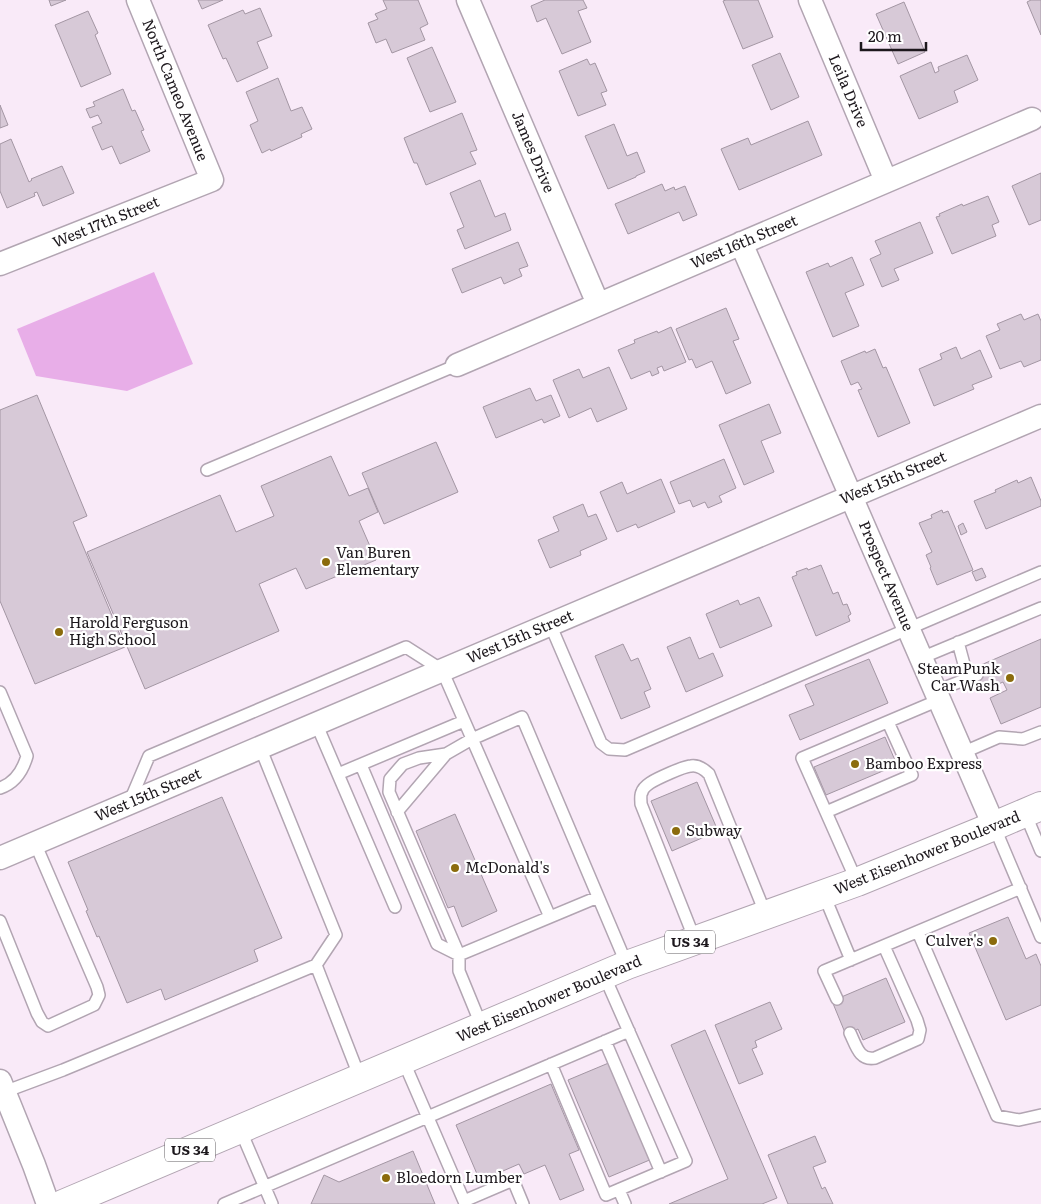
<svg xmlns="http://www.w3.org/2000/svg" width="1041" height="1204" font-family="Literata,serif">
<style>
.green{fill:#e8aee8}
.building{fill:#d7c9d7;stroke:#a396a3}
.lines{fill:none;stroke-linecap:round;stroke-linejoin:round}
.lane-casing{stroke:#b2a5b2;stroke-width:14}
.street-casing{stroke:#b2a5b2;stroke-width:25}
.highway-casing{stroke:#b2a5b2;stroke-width:30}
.lane{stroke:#fff;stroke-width:11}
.street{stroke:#fff;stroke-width:22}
.highway{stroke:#fff;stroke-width:28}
.poi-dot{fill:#8b6c0d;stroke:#fff;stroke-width:2}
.labels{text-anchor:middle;stroke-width:4.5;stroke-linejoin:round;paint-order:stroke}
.shield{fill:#fff;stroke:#615d61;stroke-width:1}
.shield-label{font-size:14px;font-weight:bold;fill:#1d181d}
.street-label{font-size:15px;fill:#1d181d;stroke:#fff}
.poi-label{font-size:15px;fill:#1d181d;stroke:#fff;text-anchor:start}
</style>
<rect width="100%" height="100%" fill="#f9eaf8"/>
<path class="green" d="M154 272 193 364 127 391 36 376 17 329Z"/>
<path class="building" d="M49 0H66L51 6Z
M198 0H223L202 9Z
M383 0H418L428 24 420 28 425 40 392 53 386 39 376 43 368 23 378 19 375 14 387 9Z
M545 0H583L587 8 578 11 591 42 562 54 546 18 537 22 531 6Z
M726 0H758L773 37 743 49 723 1Z
M1031 0H1041V35L1027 2Z
M904 2 925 52 898 64 876 14Z
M260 8 272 36 257 42 268 68 237 82 226 58 223 59 208 25 243 10 245 14Z
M88 11 98 33 95 35 111 74 81 87 55 25Z
M432 47 456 102 430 112 407 58Z
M780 53 799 97 771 110 752 65Z
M967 55 978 80 954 91 958 102 919 119 900 76 931 62 935 73 939 71 938 67Z
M587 59 590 65 595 63 607 91 601 93 606 105 578 116 559 71Z
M278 78 291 111 302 107 312 129 301 134 302 137 271 151 270 149 262 153 250 125 258 121 246 92Z
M123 89 132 111 135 110 144 130 141 131 150 151 120 164 112 146 102 150 92 127 102 123 98 115 90 118 86 109 95 106 93 102Z
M0 105 8 125 0 128Z
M462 113 477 150 470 152 476 164 426 185 417 163H414L404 138Z
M808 121 822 155 739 190 721 149 748 138 751 145Z
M614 124 627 156 637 152 645 172 636 176V177L608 189 585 136Z
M11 139 29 182 32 180 31 179 62 166 74 193 43 206 37 192 34 193 35 196 7 208 0 191V144Z
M1041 173V220L1029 225 1012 186Z
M480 180 495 217 505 213 511 230 465 249 457 230 464 227 450 193Z
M662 184 665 191 674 187 675 190 685 186 697 215 683 221 679 212 628 234 615 204Z
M988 196 999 222 992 225 996 236 952 254 936 217 940 216 939 214 962 204 963 206Z
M920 222 933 253 894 269 899 280 882 287 870 259 881 254 875 241Z
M518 242 528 266 519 269 522 276 504 284 501 277 462 293 452 269Z
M852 257 864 285 845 293 859 326 833 337 806 272 828 263 830 267Z
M726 308 739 339 733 341 751 383 726 394 712 361 696 368 692 359 689 360 676 329Z
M1021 314 1024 320 1038 314 1041 321V360L1024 367 1021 361 1000 369 986 336 1000 330 997 324Z
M671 327 686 362 664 371 662 366 657 368 659 373 652 376 650 371 631 379 618 350 635 343 634 340 657 331 658 333Z
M956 347 961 359 980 350 992 377 972 385 974 389 934 406 919 369 942 359 940 354Z
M875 349 883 368 886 367 910 423 878 437 858 390 862 389 858 382 851 385 841 361 865 351 866 353Z
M609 367 627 409 597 422 591 408 569 418 553 380 579 369 583 378Z
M530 388 536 401 551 395 560 416 544 423 542 419 496 438 483 407Z
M37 395 87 516 73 522 125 647 35 684 0 601V410Z
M769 404 781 433 761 441 774 472 744 485 719 425Z
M436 442 458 492 384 524 362 473Z
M331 456 349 496 368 488 378 512 359 521 376 560 306 589 296 568 259 584 279 631 145 689 87 552 220 495 236 532 274 516 261 486Z
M724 459 736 488 719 496 722 502 708 508 705 502 693 507 690 500 679 504 670 482Z
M1031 477 1041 501V506L986 529 974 501 996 492 995 490 1017 480 1018 483Z
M661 479 675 512 638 528 636 524 617 532 600 492 622 482 627 494Z
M583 504 588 517 596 514 607 539 580 551 581 555 550 568 538 540 559 531 553 517Z
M942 510 943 513 948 511 973 570 937 585 930 568 931 567 926 555 932 552 919 523 932 518 931 515Z
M963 523 967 532 961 535 958 526Z
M821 565 833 594 838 592 843 605 847 604 851 614 848 616 850 621 816 636 792 577 797 575 796 572 807 568 808 570Z
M982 568 986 577 976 581 972 572Z
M759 597 772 626 720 648 706 614 738 600 740 605Z
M690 637 699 659 713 653 723 676 686 692 667 647Z
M1041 639V707L1001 724 990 698 1007 690 1003 682 983 691 974 668Z
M623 644 631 661 638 658 651 689 644 692 650 707 621 719 595 656Z
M869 659 888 703 800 740 789 715 814 705 805 685Z
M885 737 897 765 826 795 814 767Z
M697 782 718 831 672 851 651 801Z
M222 797 282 938 254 950 258 961 165 1000 161 989 127 1003 99 936 97 937 86 911 88 910 68 862Z
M455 814 497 911 462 927 454 906 448 908 416 831Z
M1008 917 1026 959 1036 954 1041 966V1005L1006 1020 969 933Z
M886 978 905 1022 863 1040 858 1029 846 1035 832 1001Z
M770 1002 782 1029 755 1041 757 1047 752 1049 763 1074 739 1084 715 1025Z
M705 1030 777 1198 762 1204H669L728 1179 671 1045Z
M611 1062 652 1159 609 1177 568 1080Z
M551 1084 579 1150 569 1154 584 1190 560 1200 545 1165 524 1174 519 1164 480 1181 456 1125Z
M815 1136 826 1162 813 1167 822 1189 825 1187 833 1204H788L768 1155Z
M413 1151 435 1204H311L324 1175 339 1182Z"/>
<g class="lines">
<g class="lane-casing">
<path id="lane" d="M207 470 457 365
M550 624 601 743 609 749 625 750 1041 572
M958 642 968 679
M921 658 1041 608
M936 691 977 675
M0 692 27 756C23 770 15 783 0 788
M316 723 395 907
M260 747 336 935 316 965
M962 753 999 737 1023 739 1041 732
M361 765 437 944 459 955 598 897
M338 774 464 721
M130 801 149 756 406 647 442 670 550 917
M397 812 446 754
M826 812 912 775 888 722
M1025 813 1041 851
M994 826 1041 937
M857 882 802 758 939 700
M824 895 851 960
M0 921 37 1013 42 1022 48 1026 94 1005 99 995 97 987 35 843
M918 932 997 1116 1019 1120 1041 1115
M695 940 641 804C641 800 640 795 642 792 643 788 647 785 650 783 656 779 684 766 691 766 698 765 704 769 709 774L766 915
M837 999 824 971 1021 888
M482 1027 459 971V955L389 792 390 779 403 764 419 758 446 754 472 739 522 717 627 965
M850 1033C856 1045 859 1061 875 1058L918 1039 920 1030 917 1020 884 946
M605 1041 661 1172
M403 1060 464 1201 513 1180 523 1204
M551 1064 606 1195 686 1161 604 975
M4 1092 63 1070 316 965 360 1078
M240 1129 272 1204
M619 1190 625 1204
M224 1204 629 1031"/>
</g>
<g class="street-casing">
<path id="street" d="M468 0 598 304
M810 0 886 181
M741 243 994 826
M0 264 212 180 138 0
M457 365 1032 119
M0 858 1041 416
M0 1081 34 1165 48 1204"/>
</g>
<g class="highway-casing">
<path id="highway" d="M63 1204 627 965 857 882 994 826 1041 806"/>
</g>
<use href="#lane" class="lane"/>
<use href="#street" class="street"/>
<use href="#highway" class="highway"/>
</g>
<g class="poi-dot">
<circle cx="326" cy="562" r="5"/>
<circle cx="59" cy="632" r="5"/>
<circle cx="1010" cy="678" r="5"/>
<circle cx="855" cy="764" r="5"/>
<circle cx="676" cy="831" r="5"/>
<circle cx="455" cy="868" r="5"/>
<circle cx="993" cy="941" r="5"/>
<circle cx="386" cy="1178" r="5"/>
</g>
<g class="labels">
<g class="shield">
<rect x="665" y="930.5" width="50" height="23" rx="4"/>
<rect x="165" y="1138.5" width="50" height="23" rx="4"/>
</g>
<g class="shield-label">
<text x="690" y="947">US 34</text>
<text x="190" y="1155">US 34</text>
</g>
<g class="street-label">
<text transform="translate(175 90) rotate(68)" y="5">North Cameo Avenue</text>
<text transform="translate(848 91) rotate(67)" y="5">Leila Drive</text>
<text transform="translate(533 152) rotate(67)" y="5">James Drive</text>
<text transform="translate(106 222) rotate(-22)" y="5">West 17th Street</text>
<text transform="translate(744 242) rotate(-23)" y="5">West 16th Street</text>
<text transform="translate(893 478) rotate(-23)" y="5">West 15th Street</text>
<text transform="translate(886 576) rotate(67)" y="5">Prospect Avenue</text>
<text transform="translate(520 637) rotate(-23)" y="5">West 15th Street</text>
<text transform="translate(148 795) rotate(-23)" y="5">West 15th Street</text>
<text transform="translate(927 853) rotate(-22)" y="5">West Eisenhower Boulevard</text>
<text transform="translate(549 999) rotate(-23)" y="5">West Eisenhower Boulevard</text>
</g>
<g class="poi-label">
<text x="336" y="558">Van Buren<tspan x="336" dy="17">Elementary</tspan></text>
<text x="69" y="628">Harold Ferguson<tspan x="69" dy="17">High School</tspan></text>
<text x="1000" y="674" text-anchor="end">SteamPunk<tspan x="1000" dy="17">Car Wash</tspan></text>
<text x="865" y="769">Bamboo Express</text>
<text x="686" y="836">Subway</text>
<text x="465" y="873">McDonald's</text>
<text x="983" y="946" text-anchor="end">Culver's</text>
<text x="396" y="1183">Bloedorn Lumber</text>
</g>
</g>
<path d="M861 42v8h65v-8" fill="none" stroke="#1d181d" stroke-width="2.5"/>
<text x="868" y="42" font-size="15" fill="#1d181d" stroke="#ffffff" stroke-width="4" paint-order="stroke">20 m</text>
</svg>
